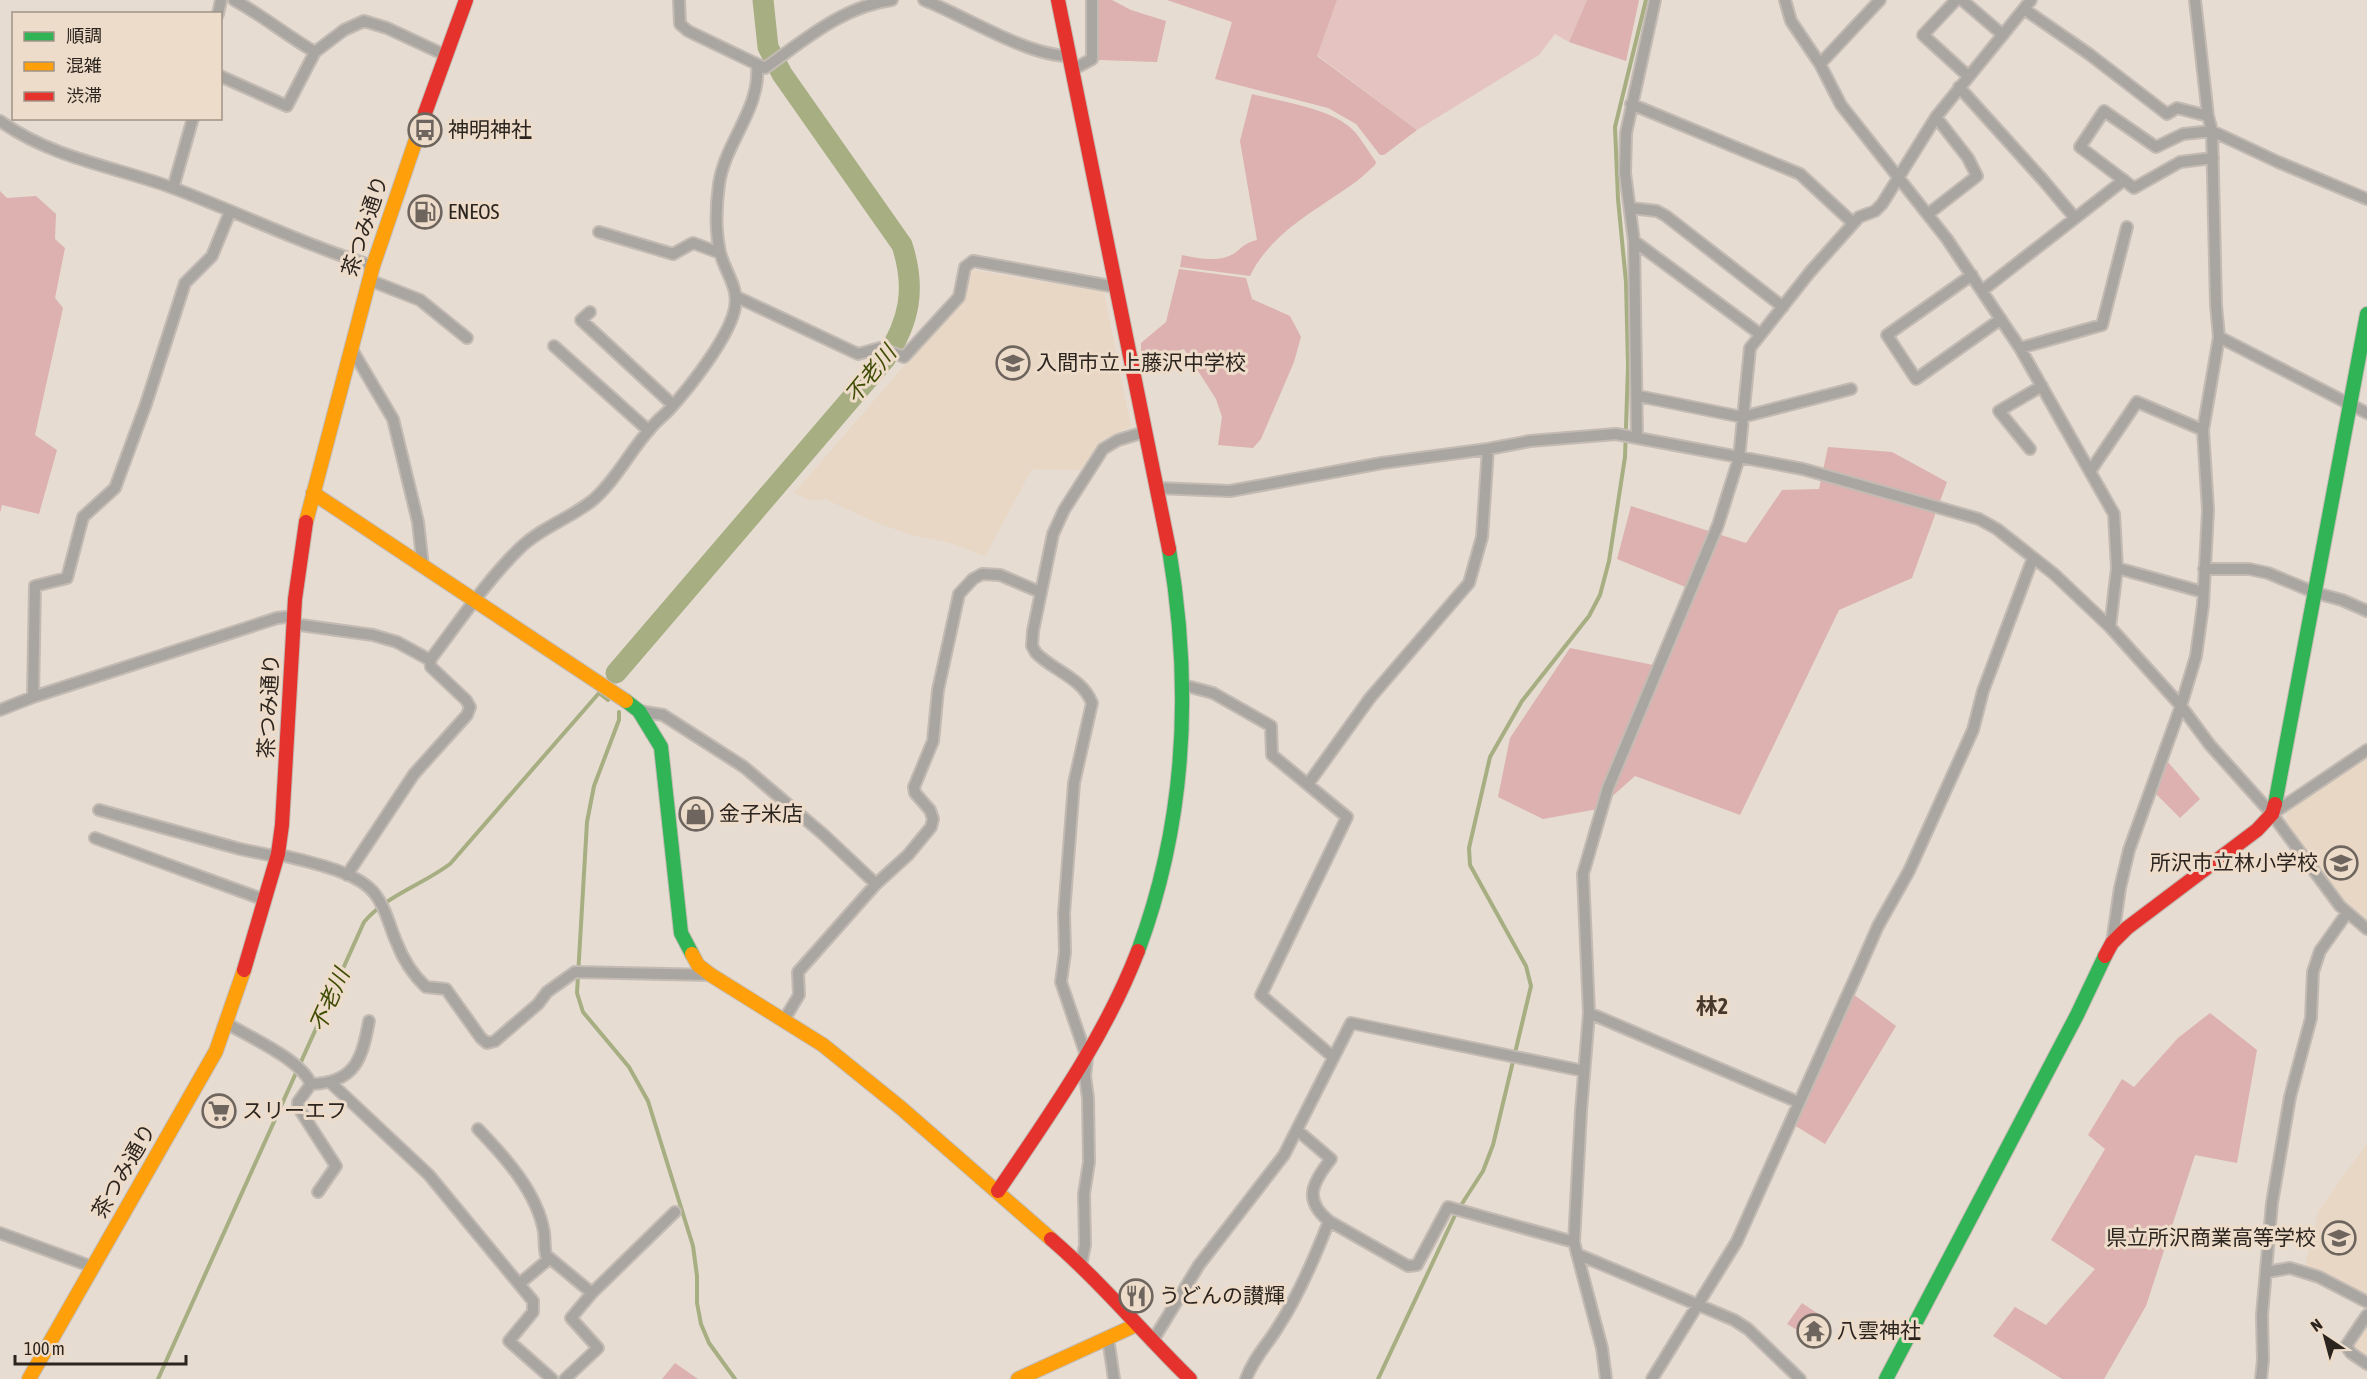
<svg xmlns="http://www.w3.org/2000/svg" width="2367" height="1379" font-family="'Asap Condensed','Noto Sans JP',sans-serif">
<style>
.built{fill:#e8d7c5}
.green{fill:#e5c3c0}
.forest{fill:#dcb1af}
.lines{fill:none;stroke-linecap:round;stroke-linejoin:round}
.stream{stroke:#a6ae82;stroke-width:4}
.river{stroke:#a6ae82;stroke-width:21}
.street-casing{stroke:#c3bbb3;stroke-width:14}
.fast-casing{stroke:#c3bbb3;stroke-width:16}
.slow-casing{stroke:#c3bbb3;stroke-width:16}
.jam-casing{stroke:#c3bbb3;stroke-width:16}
.street{stroke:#a9a6a1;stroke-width:10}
.fast{stroke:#30b455;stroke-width:14}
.slow{stroke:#ff9f0a;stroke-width:14}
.jam{stroke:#e5322d;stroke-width:14}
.labels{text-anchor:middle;stroke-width:6;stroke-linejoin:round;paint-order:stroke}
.poi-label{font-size:21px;fill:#2c251f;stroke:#eedcca;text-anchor:start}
.street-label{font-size:21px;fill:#2c251f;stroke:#eedcca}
.water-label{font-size:22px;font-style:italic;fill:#3d4b03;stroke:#eedcca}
.neighbourhood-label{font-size:22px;font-weight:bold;fill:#46382a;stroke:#eedcca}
</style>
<rect width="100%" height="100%" fill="#e6dcd2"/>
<path class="built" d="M973 270 1104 292 1131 427 1117 432 1101 441 1080 470 1032 469 985 556 947 542 914 536 875 522 825 499 812 501 794 493 962 299 968 274Z
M2367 756V919L2343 899 2286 827 2287 813 2314 790Z
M2367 1143V1296L2305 1266 2319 1210Z
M2367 1323V1357L2354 1349 2353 1345Z"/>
<path class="green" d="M1337 0H1587L1569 42 1555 34 1539 55 1417 130 1317 55Z"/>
<path class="forest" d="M1097 0H1112L1131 10 1166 21 1157 62 1099 60 1095 55Z
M1167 0H1337L1317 56 1417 130 1384 155H1380L1356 124 1328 108 1215 79 1232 22Z
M1587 0H1639L1626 61 1569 42Z
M1252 94C1282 102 1332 108 1354 131 1362 140 1369 152 1376 162L1375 165C1367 172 1359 180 1350 186 1313 212 1270 234 1250 276L1180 267 1182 255C1197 258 1214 262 1229 256 1240 252 1240 244 1257 240L1240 141Z
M0 191 7 198 36 196 56 214 55 239 65 248 55 298 63 308 35 435 57 450 39 514 2 505 0 513Z
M1179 269 1246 278 1252 299 1290 316 1301 337 1294 362 1261 439 1253 448 1218 445 1222 417 1216 399 1184 349 1145 360 1141 358V343L1166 322Z
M1828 447 1892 452 1947 482 1912 578 1839 610 1740 815 1635 776 1598 809 1543 819 1498 797 1510 738 1570 648 1658 666 1693 590 1617 559 1631 506 1746 543 1782 490 1819 489Z
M2167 761 2200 799 2180 818 2155 793Z
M1853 994 1896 1026 1825 1144 1794 1125Z
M2210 1013 2257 1050 2237 1163 2195 1155 2146 1306 2104 1379H2062L1993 1336 2015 1307 2046 1325 2095 1269 2051 1240 2105 1149 2088 1135 2122 1079 2134 1087 2178 1038Z
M1802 1303 1820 1315 1806 1335 1787 1324Z
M675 1363 698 1379H662Z"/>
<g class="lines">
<path class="stream" d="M619 712V720L594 786 587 822 577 993 583 1012 629 1067 648 1101 693 1246 697 1276V1303L701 1324 709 1343 735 1379
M158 1379 364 922C387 895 422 885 450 864L599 693 608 700
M1378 1379 1456 1213 1483 1171 1493 1145 1531 986 1526 966 1470 865 1469 848 1490 757 1522 701 1589 616 1600 595 1609 561 1625 457 1628 366 1626 282 1618 199 1615 127 1646 0"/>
<path class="river" d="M616 673 885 359C910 321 916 288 902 245L782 74 768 47 763 0"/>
<g class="street-casing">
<path id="street" d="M234 0C262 15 287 36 315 52
M679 0 680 24 688 31 765 68C803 41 843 6 892 0
M924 0C965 16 1027 56 1069 56
M1785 0 1791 21 1820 64 1841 105 1947 239 2020 348 2114 514 2117 568 2110 627
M1956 0 1923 35 1968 76
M1962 0 2003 35
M2024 9 2089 54 2167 114 2177 108 2208 116
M218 14 221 0
M1820 64 1880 0
M1072 70 1092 59V0
M220 76 287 106 315 52 344 30 364 21 387 28 445 55
M1959 87 2043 180 2075 218
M1631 104 1800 174 1853 223
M0 121C54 159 113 166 173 188 240 213 304 245 373 266
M2213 158 2180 162 2134 188 2080 147 2104 111 2156 147 2183 134 2212 131 2278 162 2367 199
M173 188 193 118
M1631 208 1657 211 1666 216 1783 307
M1928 214 1977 176 1968 158 1936 117
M599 232 673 254 693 243 720 253
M1634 241 1760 334
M1972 275 1887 335 1916 379 2001 319
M369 280 420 300 467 338
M1983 290 2124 180
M737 297 858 354 880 348 904 357 959 297 965 267 973 261 1116 287
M590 312 581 320 673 405
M2219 337 2367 413
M554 346 648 430
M351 348 393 419 418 522 423 567
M2020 348 2102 325 2127 227
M1638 396 1742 417 1851 389
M1637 438 1634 241 1625 173 1626 133 1655 0
M2030 449 1999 411 2042 386
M2091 470 2137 402 2203 430
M1157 488 1230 491 1382 463 1488 449 1530 441 1616 434 1803 469 1979 519 1997 529 2054 574 2110 627 2181 706 2210 745 2272 814 2340 906 2367 929
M2117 568 2203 592
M2204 569H2249L2268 573 2316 593 2342 600 2367 611
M293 624 373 635 397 642 430 660 431 667 466 700 470 707 467 715 414 774 347 875
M430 660C459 622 487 580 521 547 542 527 571 518 593 500 616 480 630 451 650 429 655 422 663 416 669 410 690 387 726 341 734 312 741 289 725 273 720 252 715 230 716 206 719 184 725 142 761 109 757 65
M1183 685 1213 693 1271 726 1272 755 1347 817 1261 995 1333 1057
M33 697 35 586 67 578 83 517 115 488 146 404 185 283 212 256 230 212
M0 710 33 697 277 618 294 616
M639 711 663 715 744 767 824 835 876 884
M1308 784 1370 698 1469 583 1482 537 1488 449
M99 810 240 849 269 855 278 854C306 862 357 870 375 894 386 908 389 925 396 941 402 957 413 975 426 987L446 989 481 1038 487 1043 495 1041 538 1004 547 992 575 972 711 975
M2272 814 2367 750
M95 838 265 900
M2112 943 2120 888 2129 850 2181 706 2196 656 2203 605 2208 510 2203 430 2219 337 2216 305 2212 131 2208 116 2195 0
M1589 1013 1798 1102
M784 1020 799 995 798 972 876 884 908 855 931 827 933 819 930 810 915 793 914 787 933 741 938 690 959 594 973 579 982 574 1000 575 1040 592
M228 1024C251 1038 300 1059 311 1084 355 1083 362 1059 369 1021
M331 1083 429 1175 533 1301V1312L509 1341 552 1379
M311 1084 298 1102V1107L336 1166 318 1192
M478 1129C505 1157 537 1192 544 1232 545 1240 544 1247 546 1255L592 1293 675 1212
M1329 1221 1408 1266 1417 1265 1448 1207 1574 1242
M0 1233 93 1267
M1577 1254 1734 1320 1748 1329 1800 1379
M1081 1265 1085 1245 1084 1194 1089 1162 1088 1098 1085 1076 1087 1058 1061 982 1065 952 1064 913 1074 783 1092 703C1082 678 1054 671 1036 653L1032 646 1033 631 1053 534 1064 510 1103 449 1118 440 1145 432
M2267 1272 2290 1268 2319 1277 2367 1302
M519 1284 549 1259
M2367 1315 2346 1346 2351 1353 2367 1364
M1108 1338 1114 1379
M1152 1342 1199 1265 1284 1155 1351 1023 1584 1071
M565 1379 598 1348 571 1318 592 1293
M1246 1379C1253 1359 1267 1345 1278 1327 1299 1295 1315 1257 1329 1221 1303 1200 1312 1183 1331 1159L1297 1130
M1606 1379 1602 1348 1574 1242 1581 1111 1589 1013 1583 874 1608 788 1718 525 1739 458 1750 348 1810 272 1859 217 1875 211 1882 204 1936 117 2031 0
M1652 1379 1737 1241 1860 967 1878 926 1909 871 1973 730 1983 691 2033 558
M2261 1379 2263 1360 2262 1315 2272 1203 2290 1097 2311 1018 2313 972 2320 951 2347 913"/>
</g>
<g class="fast-casing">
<path id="fast" d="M626 701 639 711 661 747 681 933 692 954
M2275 804 2367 314
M1138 951C1186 822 1192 684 1169 549
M1886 1379 2077 1015 2105 956"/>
</g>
<g class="slow-casing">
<path id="slow" d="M313 493 626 701
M306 522 373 266 425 113
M692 954 698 965 711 975 823 1045 901 1108 1051 1239
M29 1379 216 1051 244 970
M1018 1379 1136 1325"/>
</g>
<g class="jam-casing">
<path id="jam" d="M1058 0 1169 549
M425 113 466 0
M2105 956 2112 943 2127 928 2257 830 2272 814 2275 804
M244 970 278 854 282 825 295 599 306 522
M998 1191C1050 1114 1104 1039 1138 951
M1051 1239C1101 1282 1143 1333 1190 1379"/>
</g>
<use href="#street" class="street"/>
<use href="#fast" class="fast"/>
<use href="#slow" class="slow"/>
<use href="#jam" class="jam"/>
</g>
<defs>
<g id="bus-ring" transform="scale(1.725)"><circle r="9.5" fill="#eedcca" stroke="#6d655e" stroke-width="1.5"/><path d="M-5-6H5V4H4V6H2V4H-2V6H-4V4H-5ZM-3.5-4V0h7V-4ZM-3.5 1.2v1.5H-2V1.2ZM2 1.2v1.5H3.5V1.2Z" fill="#6d655e"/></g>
<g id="fuel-ring" transform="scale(1.725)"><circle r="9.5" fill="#eedcca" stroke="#6d655e" stroke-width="1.5"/><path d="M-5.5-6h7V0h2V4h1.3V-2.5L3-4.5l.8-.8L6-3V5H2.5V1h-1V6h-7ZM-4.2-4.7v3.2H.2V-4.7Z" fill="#6d655e"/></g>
<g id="school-ring" transform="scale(1.725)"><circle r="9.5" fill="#eedcca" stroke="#6d655e" stroke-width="1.5"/><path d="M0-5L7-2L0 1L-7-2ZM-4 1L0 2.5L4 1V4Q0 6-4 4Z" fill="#6d655e"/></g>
<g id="shop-ring" transform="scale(1.725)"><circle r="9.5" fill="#eedcca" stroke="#6d655e" stroke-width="1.5"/><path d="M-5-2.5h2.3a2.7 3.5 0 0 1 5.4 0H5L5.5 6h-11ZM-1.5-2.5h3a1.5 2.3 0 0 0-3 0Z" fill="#6d655e"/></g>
<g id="supermarket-ring" transform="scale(1.725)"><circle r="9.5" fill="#eedcca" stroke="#6d655e" stroke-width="1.5"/><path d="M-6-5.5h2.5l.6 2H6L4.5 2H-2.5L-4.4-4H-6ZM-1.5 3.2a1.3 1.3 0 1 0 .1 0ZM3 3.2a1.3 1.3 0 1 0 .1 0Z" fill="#6d655e"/></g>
<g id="restaurant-ring" transform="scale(1.725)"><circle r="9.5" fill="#eedcca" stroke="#6d655e" stroke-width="1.5"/><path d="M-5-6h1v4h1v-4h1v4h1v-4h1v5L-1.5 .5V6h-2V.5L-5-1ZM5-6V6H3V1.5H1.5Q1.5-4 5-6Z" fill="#6d655e"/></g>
<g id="temple-ring" transform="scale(1.725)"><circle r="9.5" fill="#eedcca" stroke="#6d655e" stroke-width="1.5"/><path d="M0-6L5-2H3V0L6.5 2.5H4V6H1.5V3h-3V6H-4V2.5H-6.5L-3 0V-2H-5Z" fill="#6d655e"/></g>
</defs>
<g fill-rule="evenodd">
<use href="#bus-ring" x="425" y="130"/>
<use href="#fuel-ring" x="425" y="212"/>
<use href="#school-ring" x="1013" y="363"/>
<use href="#shop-ring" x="696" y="814"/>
<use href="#school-ring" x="2341" y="863"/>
<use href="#supermarket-ring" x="219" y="1111"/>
<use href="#school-ring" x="2339" y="1238"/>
<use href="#restaurant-ring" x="1136" y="1296"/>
<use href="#temple-ring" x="1814" y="1331"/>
</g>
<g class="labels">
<g class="poi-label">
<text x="448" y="137">神明神社</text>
<text x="448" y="219">ENEOS</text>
<text x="1036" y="370">入間市立上藤沢中学校</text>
<text x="719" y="821">金子米店</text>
<text x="2318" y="870" text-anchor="end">所沢市立林小学校</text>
<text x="242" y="1118">スリーエフ</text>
<text x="2316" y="1245" text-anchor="end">県立所沢商業高等学校</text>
<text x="1159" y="1303">うどんの讃輝</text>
<text x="1837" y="1338">八雲神社</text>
</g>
<g class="street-label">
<text transform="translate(365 226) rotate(-72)" y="7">茶つみ通り</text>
<text transform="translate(269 706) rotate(-87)" y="7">茶つみ通り</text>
<text transform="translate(124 1171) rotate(-60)" y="7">茶つみ通り</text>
</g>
<g class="water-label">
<text transform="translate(870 374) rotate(-51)" y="8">不老川</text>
<text transform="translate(329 1000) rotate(-66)" y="8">不老川</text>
</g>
<g class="neighbourhood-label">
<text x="1712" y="1014">林2</text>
</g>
</g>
<rect x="12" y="12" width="210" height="108" fill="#eedcca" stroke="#a09386" stroke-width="1.5"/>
<rect x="24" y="32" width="30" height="9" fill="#30b455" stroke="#a09386" stroke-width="1.5"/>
<text x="66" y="42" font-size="18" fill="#2c251f">順調</text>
<rect x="24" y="62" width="30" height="9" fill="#ff9f0a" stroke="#a09386" stroke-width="1.5"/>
<text x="66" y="72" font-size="18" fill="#2c251f">混雑</text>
<rect x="24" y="92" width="30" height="9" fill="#e5322d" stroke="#a09386" stroke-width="1.5"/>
<text x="66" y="102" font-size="18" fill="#2c251f">渋滞</text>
<g transform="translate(2325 1337) rotate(324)" stroke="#eedcca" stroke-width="4.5" paint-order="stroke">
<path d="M0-4.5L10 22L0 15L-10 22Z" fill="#2c251f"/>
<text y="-9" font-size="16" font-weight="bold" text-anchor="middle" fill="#2c251f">N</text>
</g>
<path d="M15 1355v9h171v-9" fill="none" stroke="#2c251f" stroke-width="3"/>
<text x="24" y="1355" font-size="18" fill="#2c251f" stroke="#eedcca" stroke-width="4.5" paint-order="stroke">100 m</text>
</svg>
